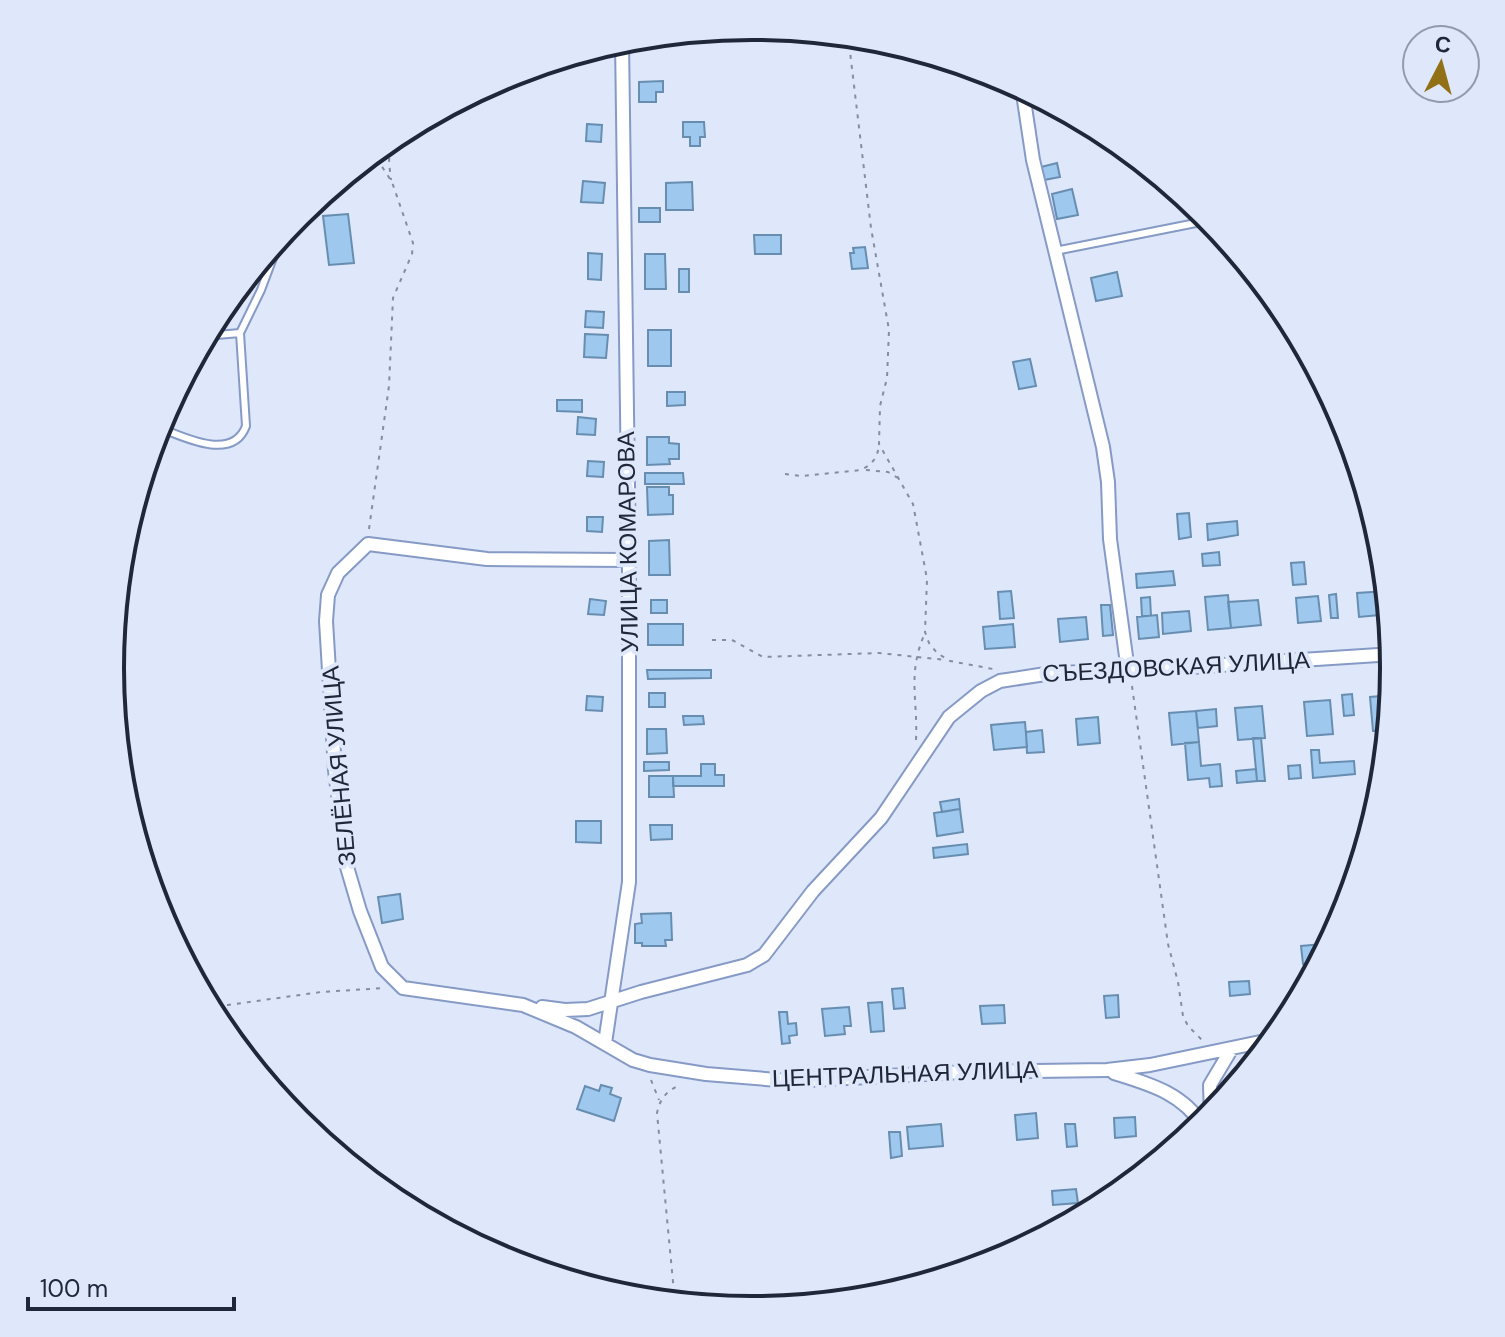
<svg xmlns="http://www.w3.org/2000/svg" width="1505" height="1337" font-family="'DM Sans',sans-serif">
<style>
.building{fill:#9ec8ed;stroke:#678eb1;stroke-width:2}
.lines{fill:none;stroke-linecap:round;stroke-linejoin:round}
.service-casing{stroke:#869ac6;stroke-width:10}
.minor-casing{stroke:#869ac6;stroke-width:16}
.path{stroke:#858d9f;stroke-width:2;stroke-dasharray:4 6;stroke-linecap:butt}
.service{stroke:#fff;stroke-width:6}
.minor{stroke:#fff;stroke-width:12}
.labels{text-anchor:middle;stroke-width:8;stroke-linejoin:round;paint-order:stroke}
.street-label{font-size:24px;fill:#202739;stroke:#dfe7fa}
.rim{fill:none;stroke:#202739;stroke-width:4}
</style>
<rect width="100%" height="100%" fill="#dfe7fa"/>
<path class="building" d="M663 81V92H656V102H639V82Z
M683 122H704L705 137H700V146H690V137H683Z
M587 124 602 125 601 142 586 141Z
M1057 163 1060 177 1044 180 1041 167Z
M583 181 605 183 603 203 581 202Z
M692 182 693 210H666V183Z
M1072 189 1078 215 1057 219 1052 194Z
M639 208H660V222H639Z
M348 214 354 263 329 265 323 216Z
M754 235H781V254H755Z
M865 247 868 268 852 269 850 253H854L853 248Z
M588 253 602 254 601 280 588 279Z
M645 254H665L666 289H645Z
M679 269H689V292H679Z
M1117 272 1122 296 1096 301 1091 278Z
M586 311 604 312 603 328 585 327Z
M648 330H671V366H648Z
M585 334 608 335 606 358 584 357Z
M1030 359 1036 386 1019 389 1013 362Z
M667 392H685V405L667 406Z
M557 400H582V412L557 411Z
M578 417 596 419 595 435 577 434Z
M647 437H669V443L679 444V459H669L670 464 647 465Z
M588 461 604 462 603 477 587 476Z
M645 473H683L684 484H645Z
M647 487H669V495H673V514L648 515Z
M1189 513 1191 537 1179 539 1177 514Z
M587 517H603L602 532 587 531Z
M1237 521 1238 535 1208 540 1207 524Z
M669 540 670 575H649V541Z
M1219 552 1220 565 1203 566 1202 554Z
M1304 562 1306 584 1293 585 1291 563Z
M1173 571 1175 585 1137 588 1136 574Z
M1011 591 1014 618 1000 619 998 592Z
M1387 591 1390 614 1359 617 1357 593Z
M1336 594 1338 618H1331L1329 595Z
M1228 595 1231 628 1208 630 1205 597Z
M1318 596 1321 621 1298 623 1296 598Z
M1150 597 1151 616H1142L1141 598Z
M590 599 606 601 604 615 588 614Z
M651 600H667V613H651Z
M1258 600 1261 625 1231 628 1228 602Z
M1101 605H1110L1113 635 1103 636Z
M1189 611 1191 631 1163 634 1162 613Z
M1157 615 1159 637 1139 639 1137 617Z
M1086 617 1088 639 1060 642 1058 619Z
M648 624H683V645H648Z
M1013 624 1015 647 985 649 983 627Z
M647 670H711V678L648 679Z
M649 693H665V707H649Z
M1352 694 1354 715 1344 716 1342 695Z
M1392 695 1389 730 1373 731 1370 697Z
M587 696 603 697 602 711 586 710Z
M1330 700 1333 734 1307 736 1304 702Z
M1262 706 1265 738 1238 740 1235 708Z
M1216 709 1217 726 1198 728 1196 711Z
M1196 711 1199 742 1172 745 1169 713Z
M683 716H703L704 724 684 725Z
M1098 717 1100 743 1078 745 1076 719Z
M1025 722 1027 747 994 750 991 725Z
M647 729H666L667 753 647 754Z
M1042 730 1044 752 1027 753 1026 732Z
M1253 738H1261L1265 781H1257Z
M1199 742 1201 766 1220 764 1222 786 1210 787 1209 778 1188 780 1185 743Z
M1311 750H1319L1320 763 1354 761 1355 774 1313 778Z
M644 762H669V770L644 771Z
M701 764H715V775H724V786H673V776H701Z
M1300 765 1301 778 1289 779 1288 766Z
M1256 769 1257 781 1237 783 1236 771Z
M649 776H673L674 797H649Z
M959 799 960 809 942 812 940 802Z
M960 809 963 832 937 836 934 813Z
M576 821H601V843L576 842Z
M650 825H672V839L651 840Z
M967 844 968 854 934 858 933 848Z
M400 894 403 919 382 923 378 897Z
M671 913 672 940H665L666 946H642V943H635V924L642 923 641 914Z
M1323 944 1325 954 1321 962 1303 964 1301 946Z
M1249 981 1250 994 1230 996 1229 982Z
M903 988 905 1008 894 1009 892 989Z
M1118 995 1119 1017 1106 1018 1104 996Z
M882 1002 884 1031 871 1032 868 1003Z
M1004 1005 1005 1023 982 1024 980 1006Z
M849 1007 851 1026H844L845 1034 825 1036 822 1009Z
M779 1012H787L788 1024 796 1023 797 1035 789 1036 790 1043 782 1044Z
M601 1085 612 1088 610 1094 621 1098 614 1121 577 1109 585 1086 599 1091Z
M1036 1113 1038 1138 1017 1140 1015 1115Z
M1135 1117 1136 1136 1115 1138 1114 1118Z
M941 1124 943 1146 909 1149 907 1127Z
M1065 1124H1075L1077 1146 1067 1147Z
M889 1132H900L902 1156 891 1158Z
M1076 1189 1078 1203 1053 1205 1052 1191Z"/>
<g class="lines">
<g class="service-casing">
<path id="service" d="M1055 251 1211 220
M205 336 240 333
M158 427C183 437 233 462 246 426L240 333 261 290 282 234"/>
</g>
<g class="minor-casing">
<path id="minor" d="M1022 87 1033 160 1103 447 1108 482 1110 539 1128 671
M629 560 487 559 368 544 338 573 328 595 326 621 335 770 347 867 360 911 382 967 403 988 523 1005 576 1027 633 1060 650 1065 706 1074 790 1081 964 1072 1107 1070 1150 1065 1275 1039
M542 1007 565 1010 588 1009 641 992 747 965 764 955 813 891 881 818 949 717 981 691 1000 681 1052 673 1128 671 1394 654
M605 1043 629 882V560L622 40
M1114 1073C1149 1084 1183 1093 1203 1126
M1211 1118 1210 1085 1232 1048"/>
</g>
<path class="path" d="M848 35 871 228 889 330 887 378 880 406 879 444 913 504 927 579 925 632 929 643 937 653 950 661 993 669
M391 138 389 162 391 180
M866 470 888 472 898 478
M785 474 802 476 861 470C873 464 878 457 879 444
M369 529 389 386 393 298 412 254 413 243 392 182 373 153
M712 640H732L763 657 879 653 946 660
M1132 686 1168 944 1178 982 1183 1016 1188 1026 1202 1040
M916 740C918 700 907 673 925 633
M207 1004 228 1005 321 992 384 988
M651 1080 659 1100
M675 1303 657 1113C660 1098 667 1091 680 1085"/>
<use href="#service" class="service"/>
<use href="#minor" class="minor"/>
</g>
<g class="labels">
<g class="street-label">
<text transform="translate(628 542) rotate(-91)" y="8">УЛИЦА КОМАРОВА</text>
<text transform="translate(1176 667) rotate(-3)" y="8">СЪЕЗДОВСКАЯ УЛИЦА</text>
<text transform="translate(339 766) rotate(-95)" y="8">ЗЕЛЁНАЯ УЛИЦА</text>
<text transform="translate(905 1074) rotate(-2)" y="8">ЦЕНТРАЛЬНАЯ УЛИЦА</text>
</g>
</g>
<path d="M0 0H1505V1337H0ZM124 668a628 628 0 1 1 1256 0a628 628 0 1 1-1256 0Z" fill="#dfe7fa" fill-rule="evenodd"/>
<path class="rim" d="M124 668a628 628 0 1 1 1256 0a628 628 0 1 1-1256 0Z"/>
<g transform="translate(1441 64) rotate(6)"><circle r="38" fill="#dfe7fa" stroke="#939aad" stroke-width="2"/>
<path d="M0-6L14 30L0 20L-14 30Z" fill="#917016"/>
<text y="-12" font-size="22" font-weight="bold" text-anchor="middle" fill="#202739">С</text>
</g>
<path d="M28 1297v12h206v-12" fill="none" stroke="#202739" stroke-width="4"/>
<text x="40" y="1297" font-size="24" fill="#202739" stroke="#dfe7fa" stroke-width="6" paint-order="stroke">100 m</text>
</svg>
